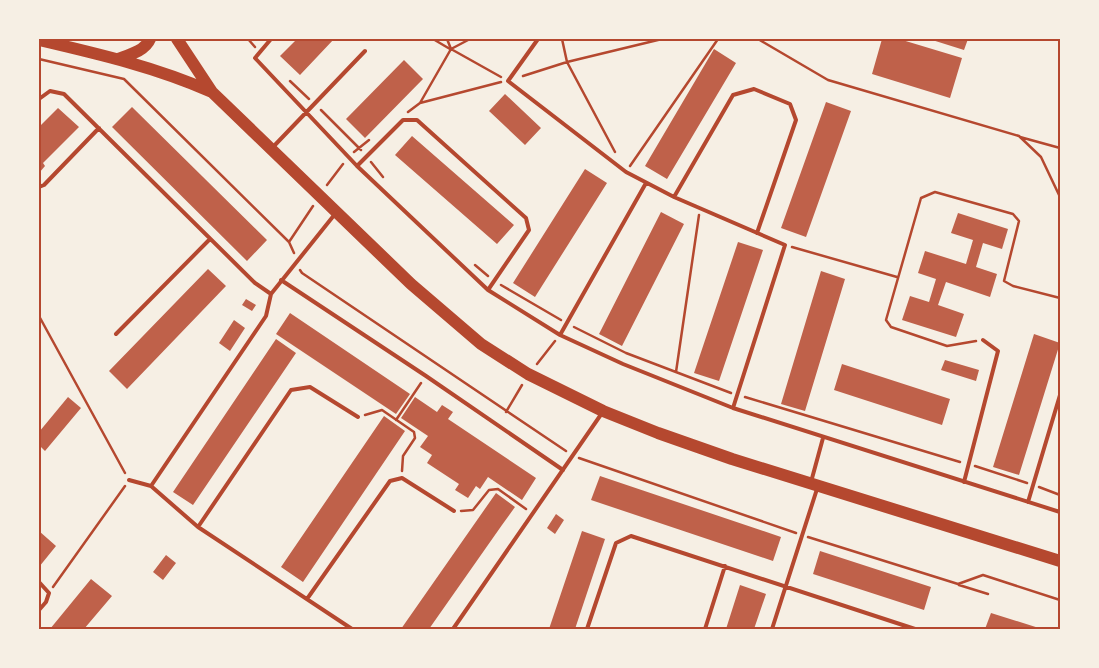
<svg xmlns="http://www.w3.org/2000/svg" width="1099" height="668" font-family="Rubik,sans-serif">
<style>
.building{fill:#bf614a}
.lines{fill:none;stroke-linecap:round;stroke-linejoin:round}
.path{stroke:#b5482f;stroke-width:2.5}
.service{stroke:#b5482f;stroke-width:4}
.primary{stroke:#b5482f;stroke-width:12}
.neatline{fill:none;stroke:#b5482f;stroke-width:2}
</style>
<rect width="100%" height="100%" fill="#f6efe4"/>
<path class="building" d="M297 39H334L300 75 280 56Z
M882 39H899L962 58 950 98 872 74Z
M929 39H968L964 50Z
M714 49 736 63 667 179 645 166Z
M404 60 423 79 365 138 346 119Z
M505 94 541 128 525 145 489 111Z
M826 102 851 111 806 237 781 228Z
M132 107 267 240 247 261 112 127Z
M58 108 79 127 43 163 45 166 39 173V127Z
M412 136 514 225 497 244 395 155Z
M585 169 607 183 535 297 513 283Z
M661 212 684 224 622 346 599 334Z
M958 213 1008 229 1002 249 983 243 976 267 997 274 990 297 946 282 938 305 964 314 956 337 902 320 910 296 929 302 936 279 918 273 925 251 966 264 973 240 951 233Z
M738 242 763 250 719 381 694 373Z
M208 269 226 286 127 389 109 371Z
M821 271 845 279 805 411 781 404Z
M246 299 256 305 252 311 242 305Z
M290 313 410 394 396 414 276 334Z
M234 320 245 328 230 351 219 343Z
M1034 334 1060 343 1019 475 993 467Z
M276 339 296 353 193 505 173 492Z
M945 360 979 370 976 381 941 370Z
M842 364 950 399 942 425 834 390Z
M68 397 81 408 45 451 39 445V432Z
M415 397 437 412 442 405 453 412 448 419 536 478 522 500 488 477 480 489 476 486 468 498 455 490 459 484 427 463 432 455 420 447 428 436 401 418Z
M384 416 405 431 303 582 281 567Z
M600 476 781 537 773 561 591 500Z
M496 493 515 507 502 525 429 629H401Z
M556 514 564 520 555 534 547 528Z
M39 531 56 546 39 567Z
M582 531 605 539 575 629H549Z
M820 551 931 587 924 610 813 574Z
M166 555 176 563 163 580 153 572Z
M91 579 112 596 84 629H50Z
M740 585 766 594 754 629H726Z
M991 613 1042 629H985Z"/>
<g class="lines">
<path class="path" d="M248 39 255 47
M433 39 450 49
M447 39 451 49 501 77
M562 39 567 62 615 152
M758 39 828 80 1019 136 1041 157 1060 197
M39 59 124 79 289 242 294 253
M523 76 567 62 662 39
M290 81 309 99
M420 103 501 82
M321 110 361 150
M408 112 420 103 451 49 470 39
M1020 137 1060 148
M354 152 369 140
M371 162 383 177
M630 166 718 39
M327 185 343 164
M289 242 313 206
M792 247 897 277
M475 265 488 276
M300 270 302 273 566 451
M501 285 561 320
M39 316 125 473
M574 327 626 353 731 393
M976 341 947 346 891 327 886 320 921 198 935 192 1013 214 1019 221 1004 281 1013 286 1060 298
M537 364 555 341
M676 372 699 215
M745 397 960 462
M506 412 522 385
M365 415 382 410 414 432 415 438 403 456 402 471
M396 420 421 383
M579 458 796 533
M975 466 1027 483
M1039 487 1060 495
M461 511 473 510 489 490 498 489 526 509
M808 537 958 584 983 575 1060 600
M959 585 988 594
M53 587 125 486"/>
<path class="service" d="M271 39 255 58 357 166 488 290 560 335 623 364 733 408 1060 512
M538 39 508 81 626 172 674 197 785 245 733 408
M39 99 50 91 64 94 255 283 271 294
M273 147 365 51
M357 166 403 120H417L526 218 529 230 488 290
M39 187 44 185 99 128
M674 197 733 95 754 89 790 104 796 120 757 233
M281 280 426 376 563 470
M116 334 210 239
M560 335 646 183
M129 480 151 486 198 527 352 629
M811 482 823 438
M964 482 998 351 983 340
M151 486 266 316 271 294 335 214
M1028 502 1060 395
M198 527 291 390 310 387 358 417
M39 582 49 593 46 602 39 610
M307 599 390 481 402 478 454 511
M453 629 602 413
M587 629 616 543 631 536 915 629
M705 629 725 566
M772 629 817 489"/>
<path class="primary" d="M177 39 212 92 411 284 481 344 528 374 603 411 658 433 732 459 1060 561
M39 40C99 54 155 67 212 92
M118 59C129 55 145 51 150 39"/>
</g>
<rect width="1099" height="668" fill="none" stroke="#f6efe4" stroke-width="80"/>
<rect x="40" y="40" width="1019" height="588" class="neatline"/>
</svg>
